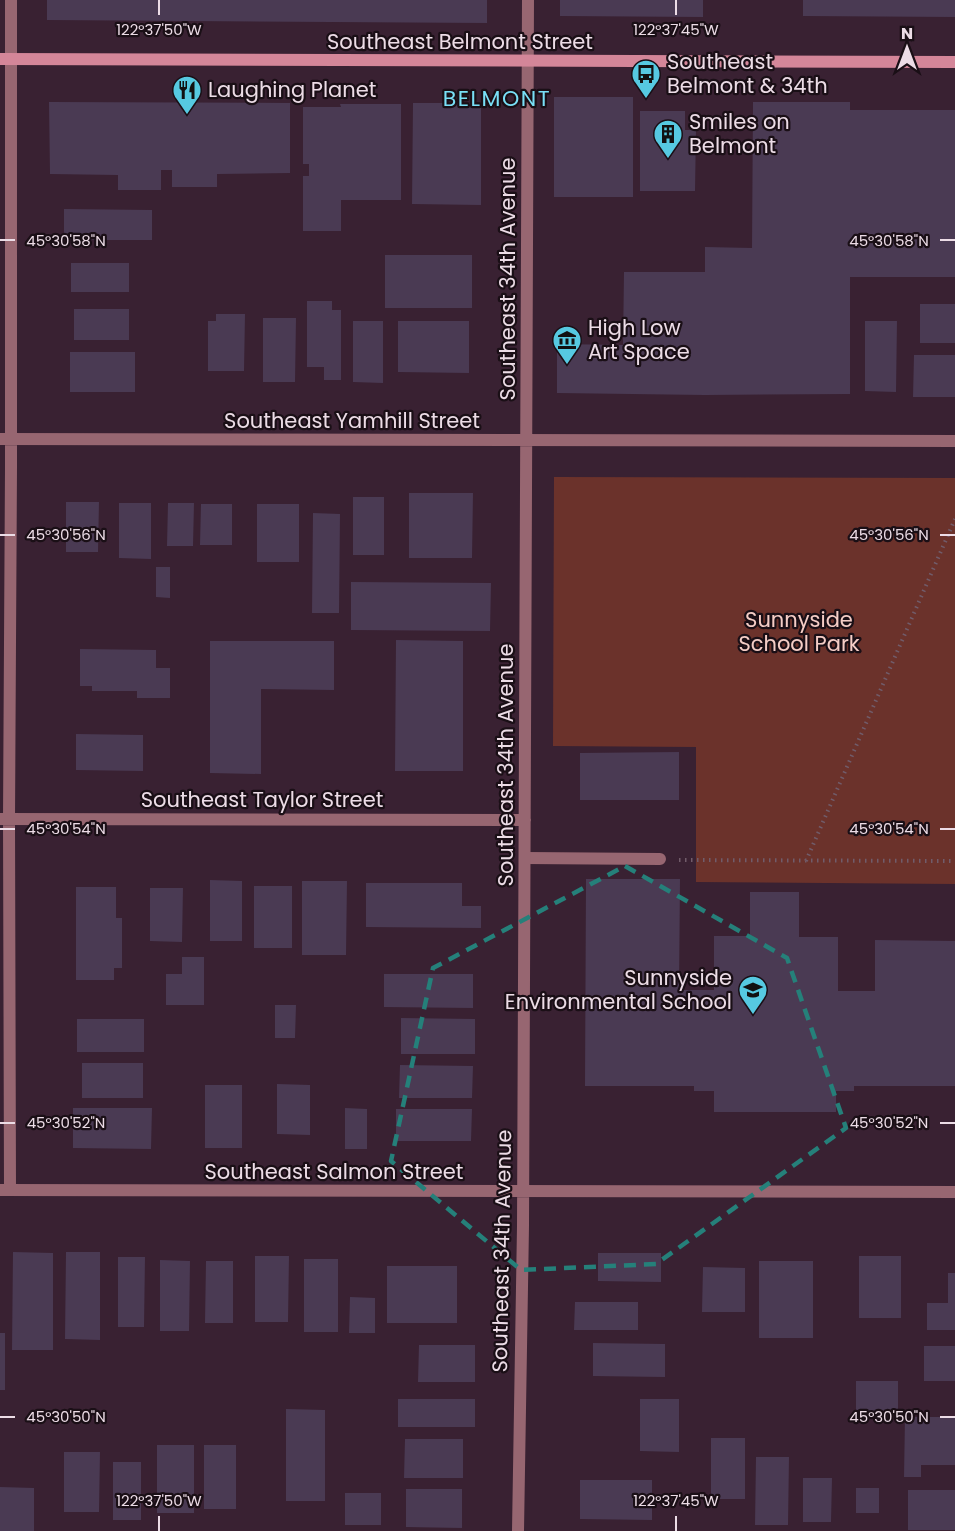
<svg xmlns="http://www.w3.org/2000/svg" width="955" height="1531" font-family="Poppins,sans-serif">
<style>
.green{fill:#6b322b}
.building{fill:#4a3a53}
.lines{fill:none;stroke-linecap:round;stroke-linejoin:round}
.path{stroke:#715c6a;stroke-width:4;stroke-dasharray:1.5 4.5;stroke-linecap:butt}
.service{stroke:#976671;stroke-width:12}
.minor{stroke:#976671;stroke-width:12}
.secondary{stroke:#d48699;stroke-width:12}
.marked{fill:none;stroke:#25807a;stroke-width:4.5;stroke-dasharray:12 8;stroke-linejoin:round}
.ticks{fill:none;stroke:#ecdce6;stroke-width:2}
.labels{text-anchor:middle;stroke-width:4.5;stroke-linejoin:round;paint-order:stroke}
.street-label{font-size:21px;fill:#ecdce6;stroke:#1a0f16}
.poi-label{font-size:21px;fill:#ecdce6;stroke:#1a0f16;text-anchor:start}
.park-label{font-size:21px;fill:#f5cdc6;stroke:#1a0f16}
.neighbourhood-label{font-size:22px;letter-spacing:1.5px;fill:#79dff6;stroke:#1a0f16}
.ticks-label{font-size:15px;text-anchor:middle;fill:#ecdce6;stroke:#1a0f16;stroke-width:4.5;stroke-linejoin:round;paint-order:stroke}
</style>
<rect width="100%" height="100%" fill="#392132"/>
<path class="green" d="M554 477 955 478V884L696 882V747L553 746Z"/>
<path class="building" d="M47 0H487V23L47 20Z
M560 0H703V17L560 16Z
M803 0H955V17L803 16Z
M554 97H633V197H554Z
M49 102 290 103V173L217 174V187H172V170H161V190H118V175L50 174Z
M753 102H850V110H955V277H850V394L705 395 557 393V344L623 345 624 272H705V247L752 248Z
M413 103H481V205L412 204Z
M340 104H401V200H341V231H303V176H309V164H303V107H341Z
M640 111H685V130H696L695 191H640Z
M64 209 152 210V240H64Z
M385 255H472V308H385Z
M71 263H129V292H71Z
M307 301H332V310H341V380H324V367H307Z
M920 304H955V343H920Z
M74 309H129V340H74Z
M216 314H245L244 371H208V321H216Z
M263 318H296L295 382H263Z
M353 321H383V383L353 382Z
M398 321H469V373L398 372Z
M865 321H897L896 392 865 391Z
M70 352H135V392H70Z
M914 355H955V397H913Z
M409 493H473L472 558H409Z
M353 497H384V555H353Z
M66 502H99L98 552H66Z
M119 503H151V559L119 558Z
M168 503H194L193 546H167Z
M201 504H232V545H200Z
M257 504H299V562H257Z
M313 513 340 514 339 613H312Z
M156 567H170V598L156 597Z
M351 582 491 583 490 631 351 630Z
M396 640 463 641V771H395Z
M210 641H334V690L261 689V774L210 773Z
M80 649 156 650V668H170V698H137V691H92V686H80Z
M76 734 143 735V771L76 770Z
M679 752V800H580V753Z
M586 879H680L679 990H714V936H750V892H799V937H838V991H875V940L955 941V1086H854V1091H836V1112H714V1091H694V1086H585Z
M210 880 242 881V941H210Z
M302 881H347L346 955H302Z
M366 883H462V906H481V928L366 927Z
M254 886H292V948H254Z
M76 887H116V918H122V968H114V980H76Z
M150 888H183L182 942 150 941Z
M182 957H204V1005H166V974H182Z
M384 974H473V1008L384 1007Z
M275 1005H296L295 1038H275Z
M401 1018 475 1019V1054H401Z
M77 1019H144V1052H77Z
M82 1063H143V1098H82Z
M400 1065 473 1066 472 1098H399Z
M277 1084 310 1085V1135L277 1134Z
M205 1085H242V1148H205Z
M73 1108H152L151 1149 73 1148Z
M345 1108 367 1109V1149H345Z
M396 1109H472L471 1141H396Z
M13 1252 53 1253V1350H12Z
M66 1252H100V1340L65 1339Z
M598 1253H661V1282L598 1281Z
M255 1256H289L288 1322H255Z
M859 1256H901V1318H859Z
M118 1257H145L144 1327H118Z
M304 1259H338V1332H304Z
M160 1260 190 1261 189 1331H160Z
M206 1261H233V1323H205Z
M759 1261H813V1338H759Z
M387 1266H457V1323H387Z
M703 1267 745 1268V1312H702Z
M948 1273H955V1330H927V1303H948Z
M350 1297 375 1298V1333H349Z
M575 1302H638V1330H574Z
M0 1333H5V1390H0Z
M593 1343 665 1344V1377L593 1376Z
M419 1345H475V1382H418Z
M924 1346H955V1381H924Z
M856 1381H898V1413H856Z
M398 1399H475V1427H398Z
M640 1399H679V1452L640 1451Z
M286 1409 325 1410V1501H286Z
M905 1417H955V1465H921V1477H904Z
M711 1438H745V1499H711Z
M405 1439H463V1478H404Z
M157 1445H194V1513H157Z
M204 1445H236V1509H204Z
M64 1452H100L99 1512H64Z
M756 1457H789L788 1525H755Z
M113 1462H141V1520H113Z
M803 1478H832L831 1522H803Z
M580 1480H652V1520L580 1519Z
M0 1487 34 1488V1531H0Z
M856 1488H879V1513H856Z
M406 1489H462V1528L406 1527Z
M908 1490H955V1530H908Z
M345 1493H381V1525H345Z"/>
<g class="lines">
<path class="path" d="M679 860 955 861
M806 861 955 519"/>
<path class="service" d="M525 858 660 859"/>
<path class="minor" d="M0 439 955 441
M0 819 525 820
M0 1190 955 1192
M10 1190 9 819 11 468V0
M518 1531 523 1226 528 0"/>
<path class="secondary" d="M0 59 955 62"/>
</g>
<path class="marked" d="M625 866 787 958 846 1128 656 1264 521 1270 391 1161 433 968Z"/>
<path class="ticks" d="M159 0V15M676 0V15M0 240H15M940 240H955M0 535H15M940 535H955M0 829H15M940 829H955M0 1123H15M940 1123H955M0 1417H15M940 1417H955M159 1516V1531M676 1516V1531"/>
<defs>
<g id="bus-pin" transform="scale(1.5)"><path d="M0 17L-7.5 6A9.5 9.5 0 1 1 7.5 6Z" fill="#56c9e1" stroke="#1a0f16"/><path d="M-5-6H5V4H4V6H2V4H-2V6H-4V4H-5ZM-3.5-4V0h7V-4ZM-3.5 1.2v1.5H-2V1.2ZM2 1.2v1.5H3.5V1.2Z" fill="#111"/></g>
<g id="restaurant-pin" transform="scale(1.5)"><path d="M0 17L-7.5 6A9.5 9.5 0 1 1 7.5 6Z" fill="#56c9e1" stroke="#1a0f16"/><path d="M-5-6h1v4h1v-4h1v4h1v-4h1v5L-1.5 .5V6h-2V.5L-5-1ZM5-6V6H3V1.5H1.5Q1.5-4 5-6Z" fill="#111"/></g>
<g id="building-pin" transform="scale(1.5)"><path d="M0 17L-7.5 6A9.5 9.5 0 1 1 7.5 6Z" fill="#56c9e1" stroke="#1a0f16"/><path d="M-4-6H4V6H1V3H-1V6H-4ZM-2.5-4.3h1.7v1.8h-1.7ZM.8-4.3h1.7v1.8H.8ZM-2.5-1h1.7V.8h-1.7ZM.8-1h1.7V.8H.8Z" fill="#111"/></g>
<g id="museum-pin" transform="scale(1.5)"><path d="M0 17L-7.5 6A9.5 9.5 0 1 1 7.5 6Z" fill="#56c9e1" stroke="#1a0f16"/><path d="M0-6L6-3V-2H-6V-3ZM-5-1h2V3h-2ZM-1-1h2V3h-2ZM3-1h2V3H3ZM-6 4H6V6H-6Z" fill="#111"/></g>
<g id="school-pin" transform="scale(1.5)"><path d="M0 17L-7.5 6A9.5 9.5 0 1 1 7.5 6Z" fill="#56c9e1" stroke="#1a0f16"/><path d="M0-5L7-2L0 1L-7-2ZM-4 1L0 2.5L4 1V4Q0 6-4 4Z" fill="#111"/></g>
</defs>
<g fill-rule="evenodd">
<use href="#bus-pin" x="646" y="74"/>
<use href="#restaurant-pin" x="187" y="90"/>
<use href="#building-pin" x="668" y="134"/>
<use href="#museum-pin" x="567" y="340"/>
<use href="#school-pin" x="753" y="990"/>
</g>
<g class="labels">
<g class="street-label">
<text x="460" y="49">Southeast Belmont Street</text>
<text transform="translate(508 279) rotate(-90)" y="7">Southeast 34th Avenue</text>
<text x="352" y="428">Southeast Yamhill Street</text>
<text transform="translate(506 765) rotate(-90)" y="7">Southeast 34th Avenue</text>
<text x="262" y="807">Southeast Taylor Street</text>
<text x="334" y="1179">Southeast Salmon Street</text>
<text transform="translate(502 1251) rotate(-89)" y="7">Southeast 34th Avenue</text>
</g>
<g class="poi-label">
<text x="667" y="69">Southeast<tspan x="667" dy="24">Belmont &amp; 34th</tspan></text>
<text x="208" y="97">Laughing Planet</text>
<text x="689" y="129">Smiles on<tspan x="689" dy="24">Belmont</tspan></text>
<text x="588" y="335">High Low<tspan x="588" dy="24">Art Space</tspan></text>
<text x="732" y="985" text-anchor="end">Sunnyside<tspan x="732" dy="24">Environmental School</tspan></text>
</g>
<g class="park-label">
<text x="799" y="627">Sunnyside<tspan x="799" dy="24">School Park</tspan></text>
</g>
<g class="neighbourhood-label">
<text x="497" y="106">BELMONT</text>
</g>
</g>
<g class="ticks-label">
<text x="159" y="35">122°37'50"W</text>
<text x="676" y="35">122°37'45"W</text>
<text x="66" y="246">45°30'58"N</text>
<text x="889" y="246">45°30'58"N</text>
<text x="66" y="540">45°30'56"N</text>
<text x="889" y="540">45°30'56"N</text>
<text x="66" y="834">45°30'54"N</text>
<text x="889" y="834">45°30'54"N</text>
<text x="66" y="1128">45°30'52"N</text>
<text x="889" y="1128">45°30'52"N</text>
<text x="66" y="1422">45°30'50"N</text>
<text x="889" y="1422">45°30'50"N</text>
<text x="159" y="1506">122°37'50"W</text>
<text x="676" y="1506">122°37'45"W</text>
</g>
<g transform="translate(907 48)" stroke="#1a0f16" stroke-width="4.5" paint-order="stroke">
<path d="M0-4.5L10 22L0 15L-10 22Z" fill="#ecdce6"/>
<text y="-9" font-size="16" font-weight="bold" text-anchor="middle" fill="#ecdce6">N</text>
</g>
</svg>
